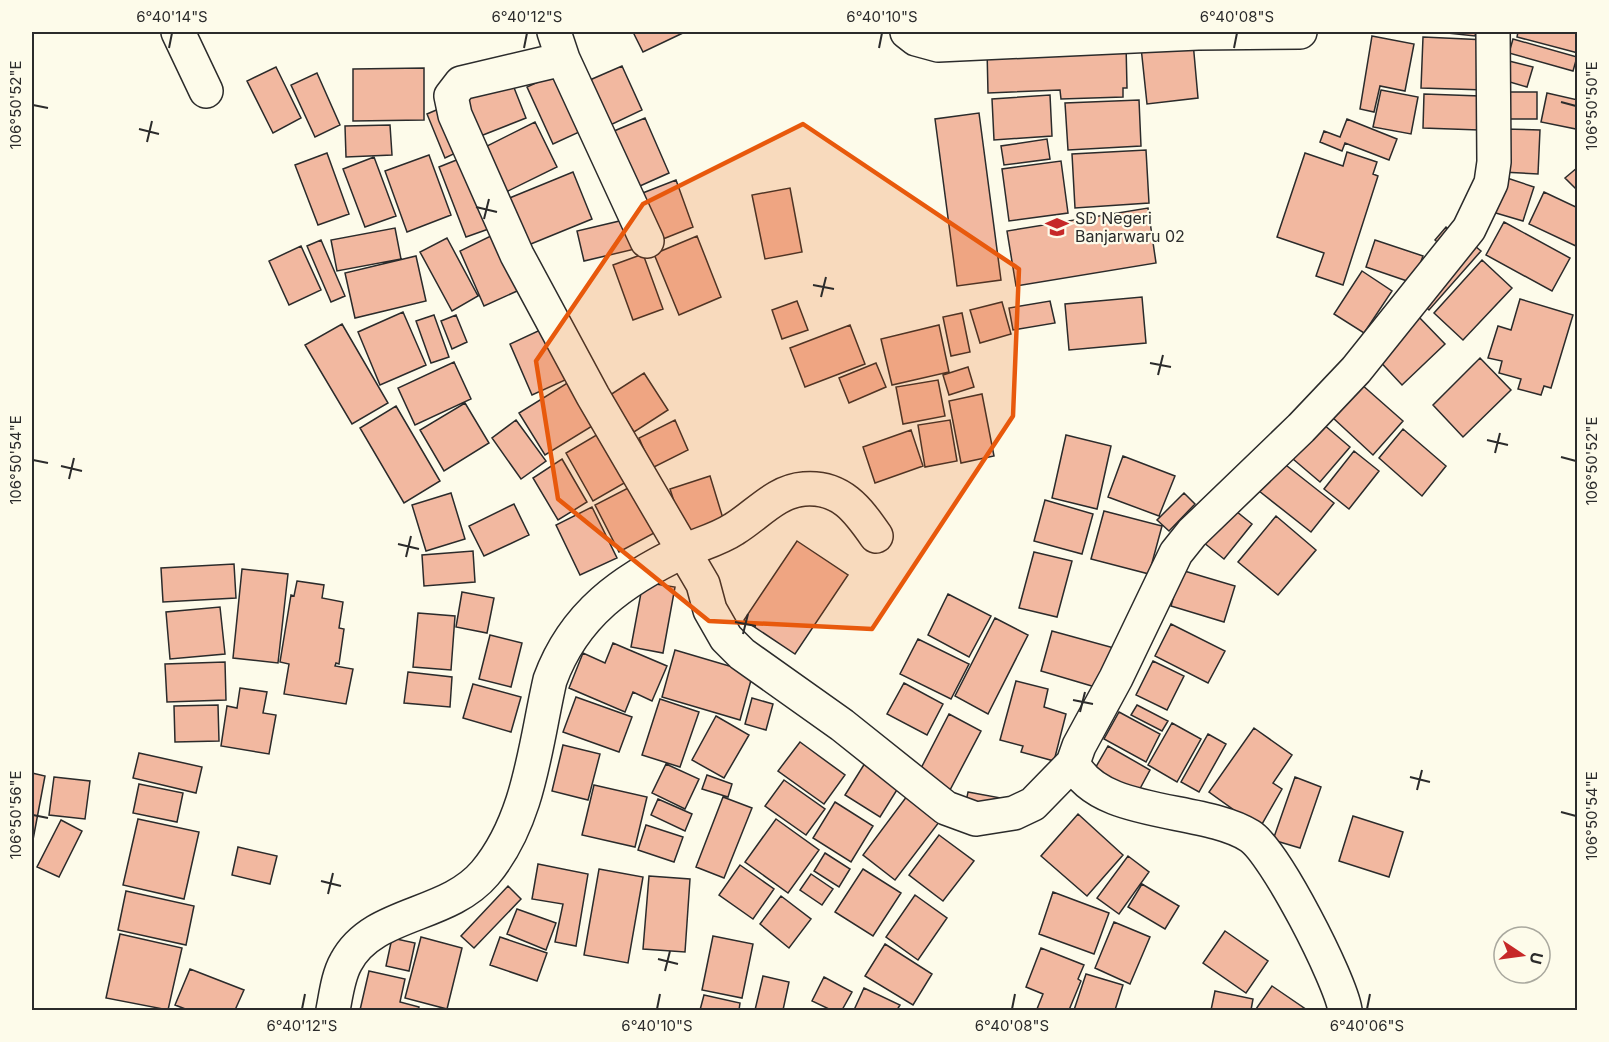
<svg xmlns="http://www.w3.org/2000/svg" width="1609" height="1042" font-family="Inter,sans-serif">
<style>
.building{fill:#f2b8a0;stroke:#2b2b2b;stroke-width:1.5}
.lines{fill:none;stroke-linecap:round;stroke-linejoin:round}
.street-casing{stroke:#2b2b2b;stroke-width:36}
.street{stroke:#fdfbea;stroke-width:33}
.marked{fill:#e8590c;fill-opacity:0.2;stroke:#e8590c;stroke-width:4.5;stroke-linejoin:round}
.ticks{fill:none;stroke:#2b2b2b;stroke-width:2}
.labels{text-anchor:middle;stroke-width:4.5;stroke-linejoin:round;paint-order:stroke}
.poi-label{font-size:16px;fill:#2b2b2b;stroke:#fdfbea;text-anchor:start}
.neatline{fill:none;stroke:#2b2b2b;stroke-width:2}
.ticks-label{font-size:15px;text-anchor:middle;fill:#2b2b2b}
</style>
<rect width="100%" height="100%" fill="#fdfbea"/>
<path class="building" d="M633 32H685L643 52Z
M1438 32H1476L1475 36Z
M1518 32H1578V53L1517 37Z
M1372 36 1414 44 1405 91 1380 86 1374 112 1360 109Z
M1423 37 1487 40 1485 90 1421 88Z
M1513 39 1577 57 1573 71 1509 53Z
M1193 42 1198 98 1147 104 1141 47Z
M1126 44 1127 88H1123V97L1061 99 1060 90 988 93 987 49Z
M1509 61 1533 67 1527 87 1503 80Z
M622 66 642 110 604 128 583 83Z
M276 67 301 118 273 133 247 81Z
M424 68V120L353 121V69Z
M562 71 588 128 553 144 527 87Z
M317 73 340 125 315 137 291 85Z
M509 75 526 118 478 137 461 93Z
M1381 90 1418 97 1411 134 1373 127Z
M1507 92H1537V119H1507Z
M1547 93 1578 100 1576 129 1541 122Z
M1424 94 1480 96 1479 130 1423 128Z
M1050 95 1052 136 994 140 992 99Z
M1139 100 1141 146 1068 150 1065 103Z
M441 108 460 151 445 158 427 114Z
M979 113 1001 280 957 286 935 119Z
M645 118 669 173 631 190 607 134Z
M1347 119 1397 139 1389 160 1345 143 1342 151 1320 142 1324 131 1340 137Z
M535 122 557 167 504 193 483 148Z
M390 125 392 155 346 157 345 126Z
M1503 129 1540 130 1538 174 1502 172Z
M1047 139 1050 159 1004 165 1001 146Z
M1146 150 1149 203 1075 208 1072 154Z
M1347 152 1377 162 1373 174 1378 176 1343 285 1316 276 1324 253 1277 237 1305 153 1343 166Z
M327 153 349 214 318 225 295 165Z
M429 155 451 215 407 232 385 171Z
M469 155 497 226 466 237 439 167Z
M374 157 396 216 365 227 343 169Z
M1061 161 1068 213 1009 221 1002 169Z
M1578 167V191L1565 178Z
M573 172 592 219 526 246 507 199Z
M1501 176 1534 187 1523 221 1489 211Z
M676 180 693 227 653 243 635 196Z
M790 188 802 252 765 259 752 195Z
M1544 192 1578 208V247L1529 224Z
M1148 208 1156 263 1016 286 1007 231Z
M628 219 635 249 584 261 577 231Z
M1504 222 1570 258 1552 291 1486 255Z
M1446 227 1457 237 1446 250 1435 240Z
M395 228 401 259 337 271 331 240Z
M501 231 526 287 484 306 460 251Z
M697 236 721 297 679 315 654 254Z
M447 238 478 296 452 311 420 252Z
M321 240 345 296 331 302 307 246Z
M1375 240 1423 256 1413 283 1366 267Z
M1469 241 1481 251 1429 310 1417 299Z
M301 246 321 290 289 305 269 261Z
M643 254 663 309 633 320 613 265Z
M416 256 426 301 355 318 345 273Z
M1482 260 1512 288 1463 340 1434 313Z
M1362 271 1392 291 1364 333 1334 314Z
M1142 297 1146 343 1069 350 1065 304Z
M1520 299 1573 315 1551 388 1544 386 1541 395 1518 389 1521 379 1499 373 1502 361 1488 358 1498 326 1511 330Z
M797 301 808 330 782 339 772 310Z
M1050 301 1055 323 1013 330 1009 308Z
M1002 302 1011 334 980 343 970 310Z
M403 312 426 365 380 385 358 332Z
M962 313 970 352 951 356 943 317Z
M1416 314 1445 344 1402 385 1374 355Z
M434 315 449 357 431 363 416 321Z
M456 315 467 342 452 349 441 321Z
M342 324 388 403 352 424 305 345Z
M551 325 574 376 532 395 510 344Z
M850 325 865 364 805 387 790 348Z
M939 325 949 372 892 385 881 339Z
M1480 358 1511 390 1463 437 1433 405Z
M454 362 471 399 415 425 398 388Z
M876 363 886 387 849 403 839 378Z
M968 367 974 387 949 395 943 375Z
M644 373 668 410 634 432 610 395Z
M577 377 602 420 545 455 519 413Z
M938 380 945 416 903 424 896 387Z
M1361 384 1403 421 1373 455 1332 417Z
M982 394 994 456 961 463 949 401Z
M465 403 489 443 444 471 420 430Z
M396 406 440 481 404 503 360 428Z
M516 420 546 461 521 479 492 438Z
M675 420 688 450 652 468 639 438Z
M950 420 957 461 925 467 918 425Z
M1323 424 1350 447 1320 482 1293 459Z
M1403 429 1446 466 1422 496 1379 458Z
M605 430 633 478 593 501 566 453Z
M911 430 923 466 875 483 863 447Z
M1066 435 1111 446 1097 509 1052 498Z
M1354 451 1379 471 1349 509 1324 489Z
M1123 456 1175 476 1159 516 1108 497Z
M562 459 587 502 558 520 533 478Z
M1282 462 1334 503 1311 532 1259 491Z
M710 476 725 525 686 538 670 489Z
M632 486 656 532 619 552 595 505Z
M451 493 465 539 426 551 412 505Z
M1184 493 1195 504 1169 531 1157 520Z
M1045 500 1093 514 1082 554 1034 541Z
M1226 503 1252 524 1224 559 1198 538Z
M514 504 529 535 484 556 469 526Z
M592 507 617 558 580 575 556 525Z
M1104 511 1162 526 1149 574 1091 559Z
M1276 516 1316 550 1278 595 1238 562Z
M797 541 848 575 795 654 744 620Z
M473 551 475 582 424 586 422 555Z
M1034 552 1072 561 1057 617 1019 608Z
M234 564 236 598 163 602 161 568Z
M242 569 288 574 278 663 233 658Z
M1181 570 1235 586 1224 622 1171 606Z
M297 581 324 585 322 598 343 602 339 628 344 629 339 664 336 663 335 666 353 669 346 704 284 694 289 664 280 662 291 595 294 596Z
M643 582 675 587 663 653 631 647Z
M462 592 494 598 487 633 456 627Z
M948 594 991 616 969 657 928 635Z
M220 607 225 654 170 659 166 612Z
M418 613 455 616 451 670 413 667Z
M995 618 1028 635 988 714 955 696Z
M1171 624 1225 651 1208 683 1155 656Z
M1052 631 1114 648 1102 689 1041 671Z
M490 635 522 643 511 687 479 679Z
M918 639 969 664 951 699 900 674Z
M613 643 667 666 652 701 633 692 625 712 569 688 583 653 605 663Z
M675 650 753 673 740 720 662 697Z
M1153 661 1184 676 1167 710 1136 695Z
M225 662 226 700 167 702 165 664Z
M408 672 452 677 450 707 404 703Z
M1016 681 1048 689 1044 707 1066 714 1054 761 1021 752 1023 746 1000 740Z
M904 683 943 704 927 735 887 714Z
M473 684 521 697 511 732 463 718Z
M240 688 267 692 263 713 276 715 269 754 221 746 227 706 237 708Z
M576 697 632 717 619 752 563 732Z
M752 698 773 704 766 730 745 724Z
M660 699 699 712 680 767 642 755Z
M218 705 219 741 175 742 174 706Z
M1137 705 1168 721 1162 731 1131 715Z
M1119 712 1160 734 1146 762 1104 739Z
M949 714 981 731 950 790 918 774Z
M716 716 749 735 724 778 692 760Z
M1172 723 1201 739 1177 782 1148 765Z
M1254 728 1292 755 1273 783 1282 789 1262 824 1248 820 1209 792Z
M1208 734 1226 744 1199 792 1181 782Z
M800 742 845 775 824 804 778 771Z
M563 745 600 754 588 800 552 791Z
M1108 746 1150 770 1136 796 1093 772Z
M139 753 202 767 196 793 133 778Z
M865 763 900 785 880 817 845 795Z
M666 764 699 779 685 809 652 793Z
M32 773 45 776 32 845Z
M707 775 732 784 728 797 702 789Z
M54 777 90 781 85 819 49 815Z
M1295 777 1321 787 1300 848 1273 840Z
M784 780 825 809 806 835 765 806Z
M139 784 183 793 177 822 133 813Z
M594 785 647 797 635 847 582 835Z
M913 788 946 813 895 880 863 855Z
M968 792 1001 798 999 813 965 807Z
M723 797 752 808 724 878 696 867Z
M658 799 692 814 685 831 651 815Z
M835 802 873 826 851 862 813 838Z
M1078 814 1123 855 1087 896 1041 856Z
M1353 816 1403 832 1389 877 1339 861Z
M138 819 199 832 184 899 123 885Z
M776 819 819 850 788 893 745 862Z
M61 820 82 831 59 877 37 867Z
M646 825 683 837 674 862 638 850Z
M939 835 974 861 943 901 909 875Z
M238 847 277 856 270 884 232 875Z
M825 853 850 869 839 887 814 871Z
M1128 856 1149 872 1119 914 1097 898Z
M538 864 588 874 576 946 555 942 563 904 532 899Z
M740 865 774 889 753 919 719 895Z
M599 869 643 877 628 963 584 955Z
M863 869 901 893 873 936 835 912Z
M811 874 833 889 822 905 800 890Z
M649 876 690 879 685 952 643 949Z
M1142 884 1179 906 1165 929 1128 907Z
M508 886 521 899 474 948 461 936Z
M126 891 194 906 186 945 118 930Z
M1053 892 1109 913 1094 954 1039 934Z
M915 895 947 918 918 960 886 937Z
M781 896 811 919 789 948 760 924Z
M517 909 556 923 546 950 507 934Z
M1114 922 1150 937 1130 984 1095 968Z
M1225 931 1268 961 1246 993 1203 963Z
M120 934 182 948 168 1010 106 998Z
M713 936 753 944 742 998 702 990Z
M421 937 462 948 447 1009 405 998Z
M500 937 547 953 537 981 490 965Z
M392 938 415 943 409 971 386 966Z
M885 944 932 974 913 1005 865 976Z
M1041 948 1084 965 1078 979 1081 981 1069 1010 1037 1009 1043 994 1026 987Z
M190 969 244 990 235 1010H188L175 1005Z
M369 971 405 979 400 1002 419 1007 418 1010H360Z
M1086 974 1123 985 1115 1010H1074Z
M763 976 789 982 783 1010H755Z
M824 977 852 992 842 1010H831L812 1001Z
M1272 986 1307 1010 1256 1009Z
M864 988 900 1005 897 1010H854Z
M1215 991 1253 999 1251 1010H1211Z
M704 995 740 1003 739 1010H700Z"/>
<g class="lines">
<g class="street-casing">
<path id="street" d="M178 32 206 91
M554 32 563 59 647 241
M907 32 916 39 938 45 1198 33 1300 32
M563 59 461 83 451 96 455 115 517 255 593 396 703 584 710 610 726 638 742 654 842 725 946 808 976 819 1014 813 1033 804 1073 763 1079 746 1116 678 1176 553 1192 533 1301 428 1356 370 1469 229 1491 183 1494 162 1493 32
M1073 763C1099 818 1203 806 1250 836 1275 852 1340 979 1345 1010
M333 1010C336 995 338 976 346 962 373 911 447 918 485 873 530 819 535 745 550 680 574 614 623 580 684 551 700 544 719 539 734 529 757 515 776 491 804 489 841 486 858 510 876 536"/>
</g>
<use href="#street" class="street"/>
</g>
<path class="marked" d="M803 124 1019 269 1013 416 872 629 709 621 558 499 536 361 643 204Z"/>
<path class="ticks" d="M169 48 172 33M524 48 527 33M879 48 882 33M1234 48 1237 33M1561 102 1576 106M33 105 48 108M139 129 159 134M147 142 152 121M476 207 497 212M484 219 489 199M813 285 834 289M821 297 826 277M1150 363 1171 367M1158 375 1163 355M1487 440 1508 445M1495 453 1500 433M1561 457 1576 461M33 460 48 463M61 466 82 471M69 479 74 458M398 544 419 549M406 557 411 536M735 622 756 626M743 634 748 614M1073 700 1093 704M1080 712 1085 692M1410 777 1430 782M1417 790 1422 770M1561 812 1576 816M33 815 48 818M321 881 341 886M328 894 333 873M658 959 678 964M665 971 670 951M302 1009 305 994M657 1009 660 994M1012 1009 1015 994M1367 1009 1370 994"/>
<defs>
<g id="school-bare" transform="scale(1.8)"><path d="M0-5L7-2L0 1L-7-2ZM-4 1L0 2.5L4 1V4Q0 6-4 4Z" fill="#c62828" stroke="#fdfbea" stroke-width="2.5" paint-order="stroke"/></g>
</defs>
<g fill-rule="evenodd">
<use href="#school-bare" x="1057" y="227"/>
</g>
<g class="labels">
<g class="poi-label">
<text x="1075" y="224">SD Negeri<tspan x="1075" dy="18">Banjarwaru 02</tspan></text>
</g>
</g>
<rect width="1609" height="1042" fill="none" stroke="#fdfbea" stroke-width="66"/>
<g transform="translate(1522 955) rotate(103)"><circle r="28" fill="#fdfbea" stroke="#a9a89e" stroke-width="1.5"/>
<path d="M0-4.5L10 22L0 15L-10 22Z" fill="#c62828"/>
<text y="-9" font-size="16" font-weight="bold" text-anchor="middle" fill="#2b2b2b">U</text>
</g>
<rect x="33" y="33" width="1543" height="976" class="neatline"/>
<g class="ticks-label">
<text x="172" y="22">6°40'14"S</text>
<text x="527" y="22">6°40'12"S</text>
<text x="882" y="22">6°40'10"S</text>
<text x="1237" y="22">6°40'08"S</text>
<text transform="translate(16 105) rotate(-90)" y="5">106°50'52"E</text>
<text transform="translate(1592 106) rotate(-90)" y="5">106°50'50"E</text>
<text transform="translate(16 460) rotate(-90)" y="5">106°50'54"E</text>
<text transform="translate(1592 461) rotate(-90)" y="5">106°50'52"E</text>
<text transform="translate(16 815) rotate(-90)" y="5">106°50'56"E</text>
<text transform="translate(1592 816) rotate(-90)" y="5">106°50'54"E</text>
<text x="302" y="1031">6°40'12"S</text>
<text x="657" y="1031">6°40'10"S</text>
<text x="1012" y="1031">6°40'08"S</text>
<text x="1367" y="1031">6°40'06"S</text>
</g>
</svg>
